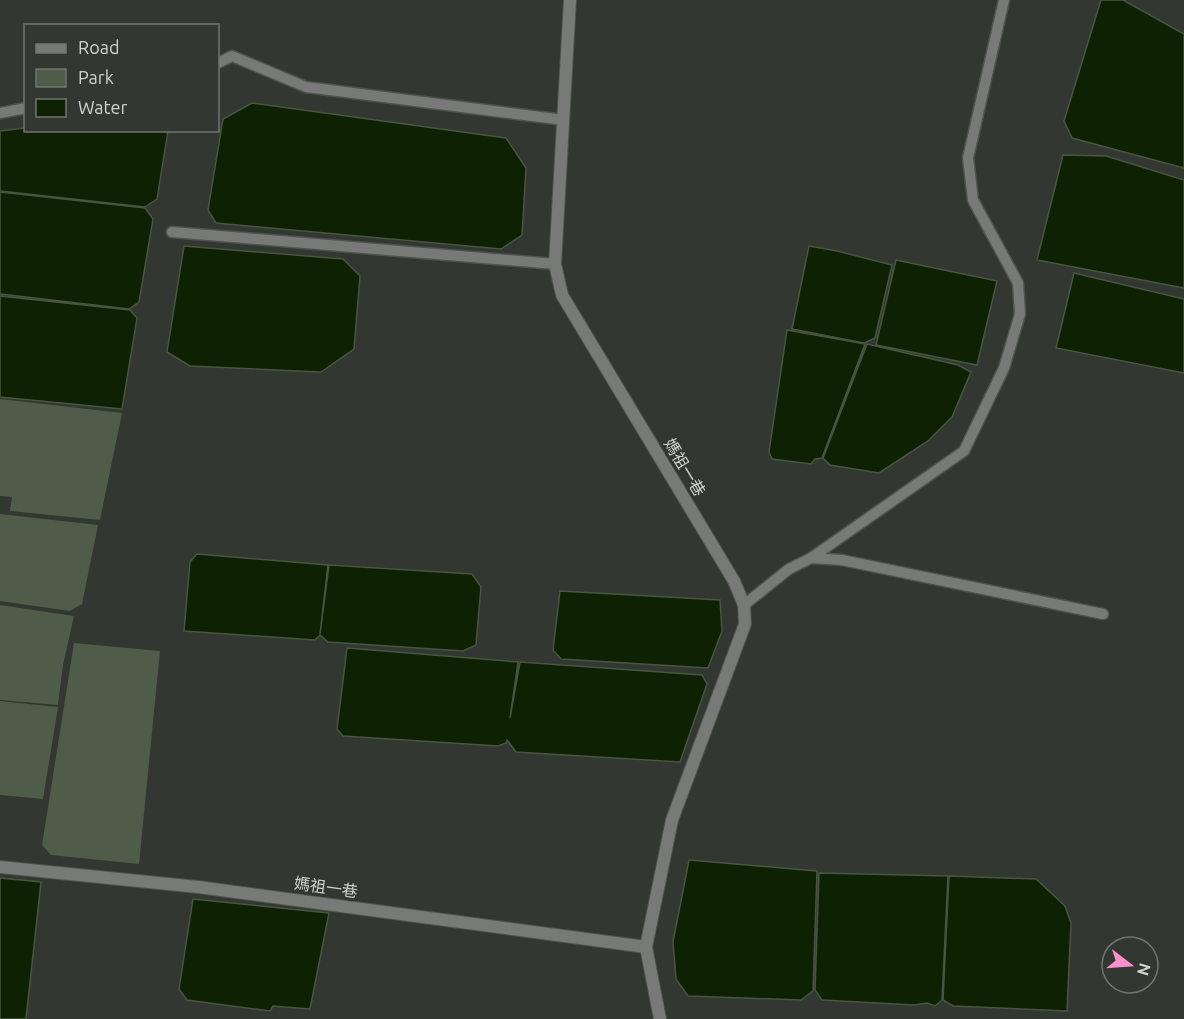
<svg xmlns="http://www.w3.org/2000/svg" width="1184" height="1019" font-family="Ubuntu,'Noto Sans TC',sans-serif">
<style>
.green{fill:#4f5c49}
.water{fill:#0e2103;stroke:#485640;stroke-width:1.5}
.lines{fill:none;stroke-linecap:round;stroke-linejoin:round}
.lane-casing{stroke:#4e534d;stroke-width:13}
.street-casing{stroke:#4e534d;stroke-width:14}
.lane{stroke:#787a77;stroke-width:10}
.street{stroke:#787a77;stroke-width:12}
.labels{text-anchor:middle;stroke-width:6;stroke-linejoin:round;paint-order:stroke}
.street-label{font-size:16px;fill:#d0d3cf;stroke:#323731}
</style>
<rect width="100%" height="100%" fill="#323731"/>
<path class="green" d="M0 399 122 413 100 520 10 511 12 497 0 496Z
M0 514 98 525 82 604 70 611 0 601Z
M0 605 74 616 63 665 58 705 0 700Z
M74 643 160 651 139 864 51 855 42 845Z
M0 701 58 707 43 799 0 795Z"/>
<path class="water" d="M1101 0H1123L1184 34V168L1072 138 1064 121Z
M252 103 506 138 526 168 522 235 501 249 216 223 208 210 223 119Z
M25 128 26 130 168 131 157 199 145 207 0 191V131Z
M1063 155 1106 156 1184 180V288L1037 260Z
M0 192 145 208 153 219 139 302 129 309 0 294Z
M184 246 343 259 360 276 354 349 321 372 190 366 167 352Z
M809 246 837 251 892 265 875 338 864 343 792 329Z
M896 260 997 281 977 365 876 345Z
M1074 273 1184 299V373L1056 348Z
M0 296 130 310 137 318 122 409 0 397Z
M787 330 865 344 822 458 815 459 811 464 772 459 769 452Z
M867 344 958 365 971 372 952 417 928 441 879 473 830 465 823 458Z
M197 554 328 565 320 634 329 565 472 574 481 587 476 645 463 651 328 642 320 635 315 640 184 631 190 562Z
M560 591 720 600 722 631 708 668 561 659 553 650Z
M347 648 518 662 510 718 520 662 702 675 707 684 680 762 516 752 507 740 506 743 498 746 343 736 337 729Z
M689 860 817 871 813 991 801 1000 688 996 676 979 673 942Z
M819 873 948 876 942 1000 935 1006 927 1003 914 1005 822 1000 815 990Z
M949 876 1036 879 1065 906 1071 923 1067 1011 953 1006 943 1000Z
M0 878 41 882 26 1019H0Z
M193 899 329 913 310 1009 273 1006 270 1011 187 1000 179 989Z"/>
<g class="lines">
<g class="lane-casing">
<path id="lane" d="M218 63 232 56 306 87 564 120
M0 113 26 108
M172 232 555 264
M811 558 964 451 1004 368 1020 314 1018 283 973 200 968 158 1004 0
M744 605 789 569 811 558 842 560 1103 614"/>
</g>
<g class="street-casing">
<path id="street" d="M570 0 555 264 562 295 734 581 744 605 745 624 672 820 646 947 660 1019
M0 867 198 887 646 947"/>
</g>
<use href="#lane" class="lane"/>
<use href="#street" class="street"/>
</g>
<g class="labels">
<g class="street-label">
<text transform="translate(685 467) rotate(59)" y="6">媽祖一巷</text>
<text transform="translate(326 887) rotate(8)" y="6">媽祖一巷</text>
</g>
</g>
<rect x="24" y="24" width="195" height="108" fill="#323731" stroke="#717570" stroke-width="1.5"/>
<rect x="36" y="44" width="30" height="9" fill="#787a77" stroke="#717570" stroke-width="1.5"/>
<text x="78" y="54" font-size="18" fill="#d0d3cf">Road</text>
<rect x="36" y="69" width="30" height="18" fill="#4f5c49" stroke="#717570" stroke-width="1.5"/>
<text x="78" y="84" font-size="18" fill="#d0d3cf">Park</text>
<rect x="36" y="99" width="30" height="18" fill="#0e2103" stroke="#717570" stroke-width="1.5"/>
<text x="78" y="114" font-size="18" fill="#d0d3cf">Water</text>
<g transform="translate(1130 965) rotate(107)"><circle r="28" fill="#323731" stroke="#717570" stroke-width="1.5"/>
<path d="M0-4.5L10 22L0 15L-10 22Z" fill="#f890cb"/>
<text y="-9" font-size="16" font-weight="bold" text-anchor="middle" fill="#d0d3cf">N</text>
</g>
</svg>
